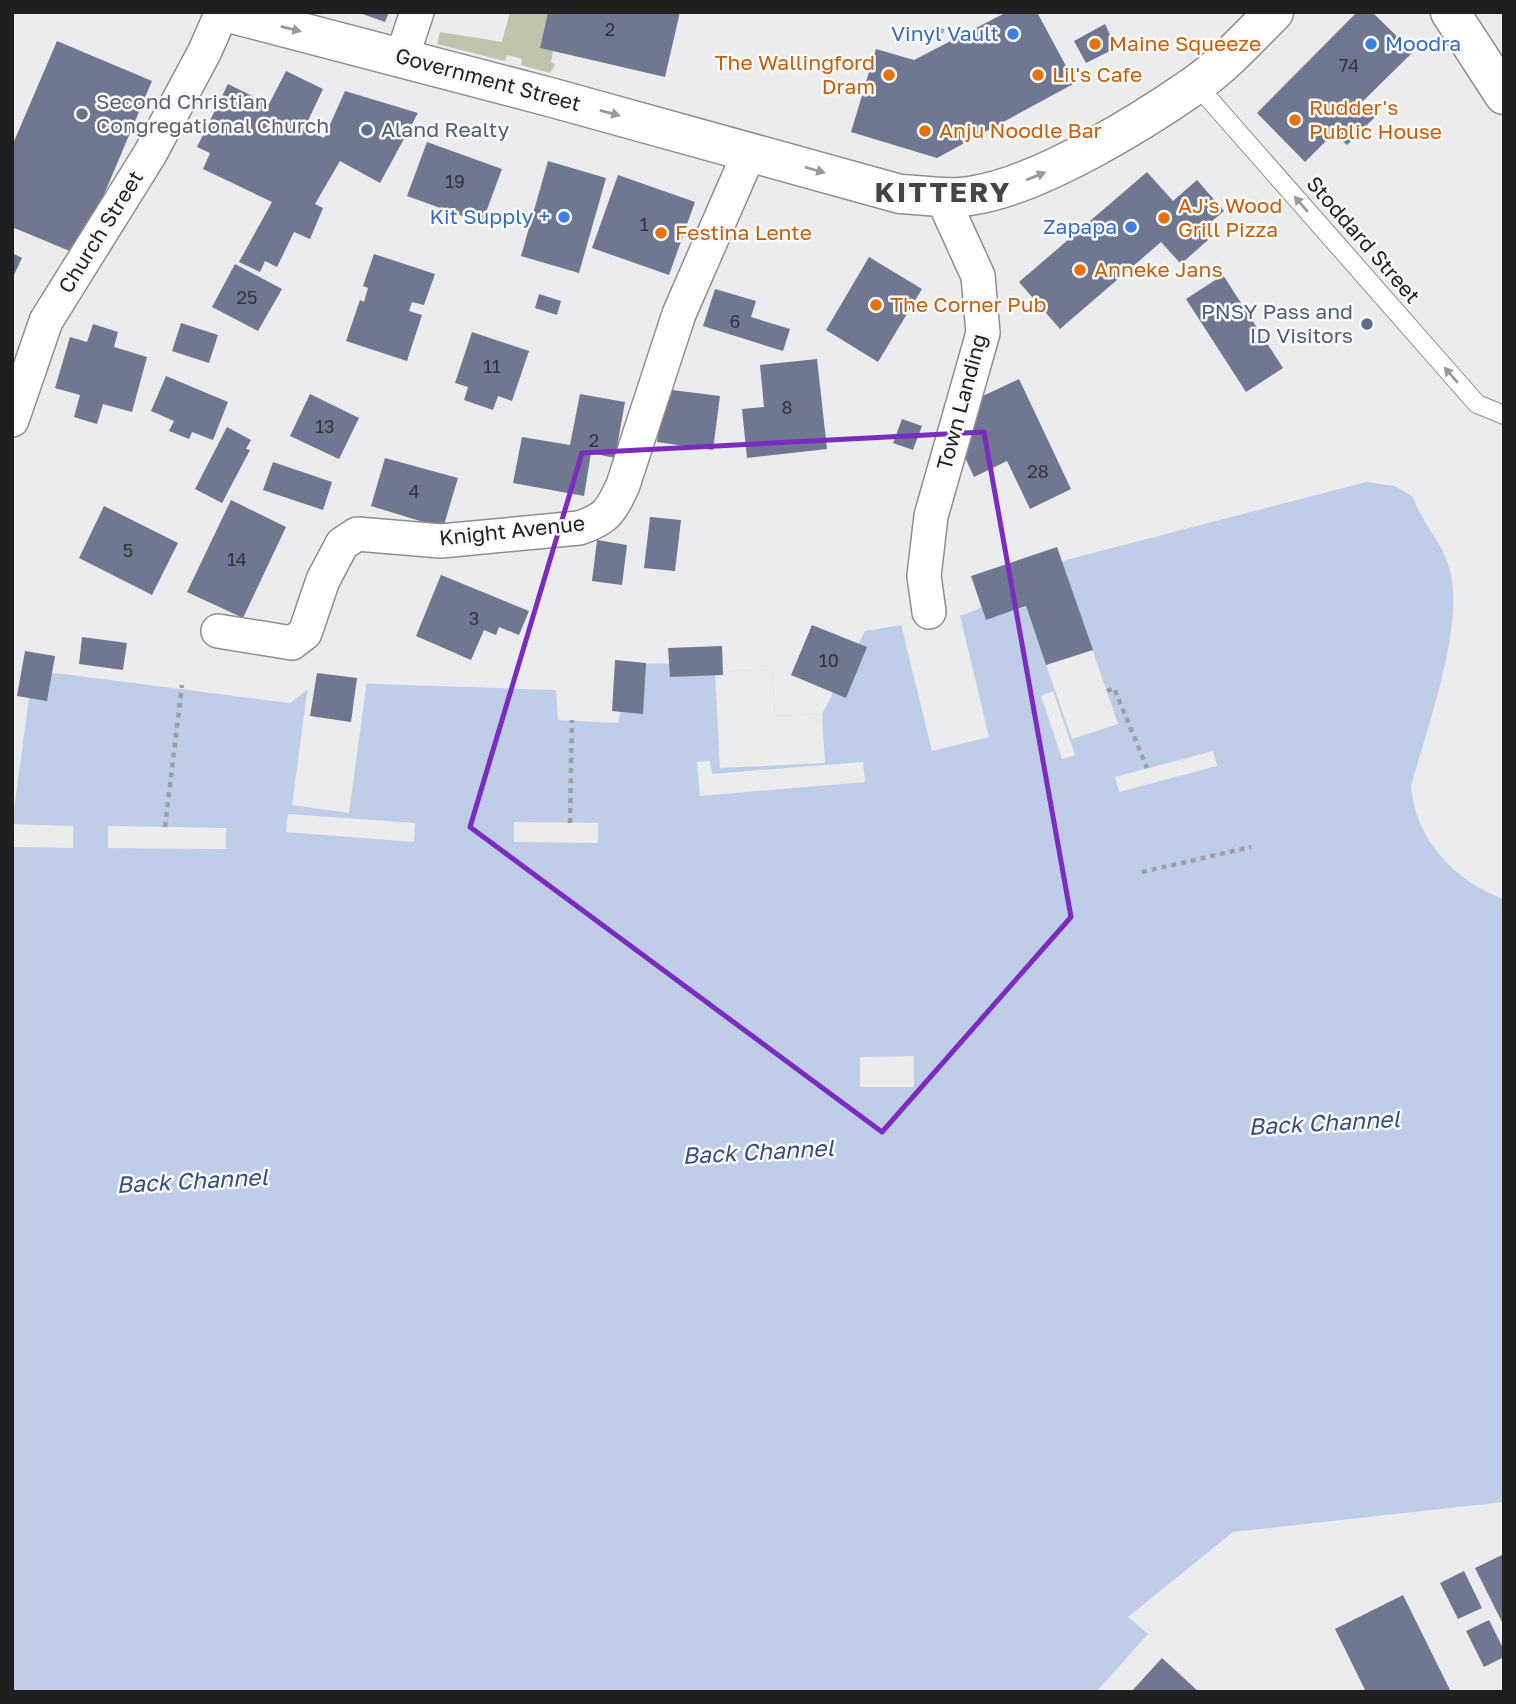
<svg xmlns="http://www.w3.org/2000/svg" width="1516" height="1704" font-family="'Golos Text',sans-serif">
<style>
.green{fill:#bfc5ad}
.water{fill:#c0cde9}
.pier{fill:#ebecee}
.building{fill:#6f7791}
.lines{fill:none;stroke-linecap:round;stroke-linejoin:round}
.service-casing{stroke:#8e8e90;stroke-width:20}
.minor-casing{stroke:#8e8e90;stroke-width:36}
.tertiary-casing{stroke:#8e8e90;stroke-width:41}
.path{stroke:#9e9fa0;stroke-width:4.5;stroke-dasharray:5 5;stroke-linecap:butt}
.service{stroke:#fff;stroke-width:18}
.minor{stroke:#fff;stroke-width:33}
.tertiary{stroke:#fff;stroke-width:38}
.oneway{fill:#9a9a9a}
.marked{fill:none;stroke:#7b2cbf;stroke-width:5;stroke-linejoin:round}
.shop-dot{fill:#3f7fe0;stroke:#f8f9fb;stroke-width:2.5}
.food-dot{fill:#e8710a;stroke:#f8f9fb;stroke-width:2.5}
.worship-dot{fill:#6b7280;stroke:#f8f9fb;stroke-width:2.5}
.service-dot{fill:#5c6f8a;stroke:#f8f9fb;stroke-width:2.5}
.labels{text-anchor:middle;stroke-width:5;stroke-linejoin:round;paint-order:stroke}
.number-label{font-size:18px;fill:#32353c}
.shop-label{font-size:21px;fill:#366cbe;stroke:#f8f9fb;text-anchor:end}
.food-label{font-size:21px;fill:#c56008;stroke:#f8f9fb;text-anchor:start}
.street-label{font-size:21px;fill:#1e1f1f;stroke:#f8f9fb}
.worship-label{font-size:21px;fill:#5b616d;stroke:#f8f9fb;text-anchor:start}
.service-label{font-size:21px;fill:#4e5e75;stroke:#f8f9fb;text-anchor:start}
.water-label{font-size:23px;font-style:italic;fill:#3b4e76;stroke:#f8f9fb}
.district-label{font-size:28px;font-weight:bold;letter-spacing:2px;fill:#444446;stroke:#f8f9fb}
</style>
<rect width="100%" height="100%" fill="#ebecee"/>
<path class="green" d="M510 12H548L540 48 553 51 551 62 555 65 550 73 521 65 522 59 507 55 505 61 437 44 440 32 502 42Z"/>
<path class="water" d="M1366 482 1395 486 1413 497C1421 522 1440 539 1448 564 1468 618 1426 731 1411 786 1415 839 1455 882 1504 899V1502L1233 1532 1128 1617 1148 1634 1096 1692H12V670L63 674 290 703 318 682 556 690 558 720 618 723 630 664 711 663 716 672 772 669 775 716 822 714 865 631 963 615 1004 598 1066 560Z"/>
<path class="pier" d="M1061 559 1118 724 1072 739 1026 607 986 620 1037 573Z
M959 612 989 737 932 751 900 620Z
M12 667 22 668 17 696 29 698 12 824 73 826V848L12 847Z
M772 669 775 716 822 714 825 763 720 768 715 672Z
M318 679 367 680 349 813 292 805 308 686Z
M1053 691 1075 755 1062 759 1041 696Z
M1213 751 1217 766 1119 792 1115 777Z
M710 761 712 774 863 762 865 782 700 796 697 762Z
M288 814 415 823 414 842 286 832Z
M514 822 598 823V843L514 842Z
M108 826 226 828V849L108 848Z
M914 1056V1087H860V1057Z"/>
<path class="building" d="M357 12H389L385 22Z
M548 12H680L665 77 540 48Z
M1007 12H1037L1075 83 937 158 851 132 876 49 914 60Z
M1357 12H1372L1413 52 1361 103 1375 117 1347 145 1334 133 1305 162 1257 113Z
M1105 24 1116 48 1086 63 1074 41Z
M57 41 152 81 89 230 83 228 72 252 12 227V146Z
M286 71 323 89 304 129 324 138 345 91 418 113 380 183 340 161 315 204 323 208 310 239 294 232 277 267 265 261 260 272 239 262 272 202 203 169 210 153 197 147 228 84 269 104Z
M427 142 502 169 482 223 407 196Z
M548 161 606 178 579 273 521 256Z
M1147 172 1173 201 1197 180 1224 211 1200 231 1208 240 1181 264 1161 242 1060 329 1019 282Z
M618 175 695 202 669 275 592 248Z
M12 253 22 258 12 279Z
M374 254 435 274 424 305 412 302 409 311 422 315 407 361 346 341 360 300 364 302 368 288 363 286Z
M869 257 922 289 878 362 826 330Z
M235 264 282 289 258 331 212 307Z
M1223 275 1283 368 1246 392 1186 299Z
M715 289 756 301 751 317 790 329 783 351 703 326Z
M539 294 561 301 557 315 535 308Z
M181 323 218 335 209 363 172 351Z
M93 324 118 332 114 347 147 357 132 412 103 404 97 424 74 417 80 395 55 388 70 337 87 342Z
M472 332 529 351 512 401 498 396 493 410 464 400 468 387 455 383Z
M817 359 827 449 747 458 742 409 764 407 760 365Z
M166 376 228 402 213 440 192 432 189 439 169 431 174 421 151 411Z
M1019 379 1071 489 1030 509 1007 461 974 477 957 440 970 402Z
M664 389 720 396 713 450 657 442Z
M310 394 359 418 339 459 290 436Z
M580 394 625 402 615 458 591 453 584 496 513 483 522 437 570 445Z
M902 419 922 426 913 450 893 443Z
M227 427 251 440 246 449 250 450 222 503 195 489Z
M385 458 458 478 443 528 371 506Z
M273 462 332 482 323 510 263 490Z
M231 500 286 527 243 618 187 592Z
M104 506 178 543 152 595 79 558Z
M650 517 681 520 675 571 644 568Z
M597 540 627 545 622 585 592 581Z
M1057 547 1093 650 1046 665 1026 606 986 620 971 576Z
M441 575 529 611 519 635 499 627 496 635 484 630 471 660 416 636Z
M812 625 867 647 846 698 791 675Z
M82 637 127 643 123 670 79 664Z
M722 646 723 675 670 677 668 648Z
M25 651 55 656 47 701 17 696Z
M615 660 646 663 643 714 612 711Z
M317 673 357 678 351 722 310 716Z
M1504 1554V1626L1475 1568Z
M1464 1571 1482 1608 1458 1619 1440 1583Z
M1403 1595 1451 1692H1366L1335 1629Z
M1489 1620 1504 1650V1657L1484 1667 1466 1631Z
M1162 1658 1199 1692H1131Z"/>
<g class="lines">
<g class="service-casing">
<path id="service" d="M1196 84 1477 404 1504 415"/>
</g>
<g class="minor-casing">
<path id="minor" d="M402 57 417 12
M12 420 46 321 150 154 205 51 222 12
M929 612 924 576 931 516 983 333 978 276 942 197
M218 631 292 643 305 633 323 580 342 544 357 534 441 541 579 528C607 519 611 511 623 485L679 314 750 151"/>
</g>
<g class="tertiary-casing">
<path id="tertiary" d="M225 12 546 96 900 194C925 195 951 200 975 195 1041 184 1139 124 1195 85 1224 65 1249 37 1274 12
M1450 12 1504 95"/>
</g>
<path class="path" d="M939 30 960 36
M1107 691 1114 688 1147 768
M570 823 572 720
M165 827 182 685
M1142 872 1251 847"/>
<use href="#service" class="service"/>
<use href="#minor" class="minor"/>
<use href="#tertiary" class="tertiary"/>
</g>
<defs><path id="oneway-solid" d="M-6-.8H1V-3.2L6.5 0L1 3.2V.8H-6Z" transform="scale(1.75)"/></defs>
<g class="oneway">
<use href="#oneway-solid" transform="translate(291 29) rotate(14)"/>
<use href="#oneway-solid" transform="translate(610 113) rotate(15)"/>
<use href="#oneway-solid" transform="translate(815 170) rotate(16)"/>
<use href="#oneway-solid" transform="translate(1036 176) rotate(-22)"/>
<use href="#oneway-solid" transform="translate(1301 204) rotate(-131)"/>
<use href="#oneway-solid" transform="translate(1451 375) rotate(-131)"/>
</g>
<path class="marked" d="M984 432 1071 917 882 1132 470 827 582 453Z"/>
<g class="shop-dot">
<circle cx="1013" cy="34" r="7"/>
<circle cx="1371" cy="44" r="7"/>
<circle cx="564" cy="217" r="7"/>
<circle cx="1131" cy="227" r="7"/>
</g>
<g class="food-dot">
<circle cx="1095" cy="44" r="7"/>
<circle cx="889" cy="75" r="7"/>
<circle cx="1038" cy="75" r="7"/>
<circle cx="1295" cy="120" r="7"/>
<circle cx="925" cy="131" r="7"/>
<circle cx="1164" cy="218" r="7"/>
<circle cx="661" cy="233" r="7"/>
<circle cx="1080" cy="270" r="7"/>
<circle cx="876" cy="305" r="7"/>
</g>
<circle class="worship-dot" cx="82" cy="114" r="7"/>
<g class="service-dot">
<circle cx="367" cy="130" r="7"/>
<circle cx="1367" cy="324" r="7"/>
</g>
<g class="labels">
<g class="number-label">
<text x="610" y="36">2</text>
<text x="1349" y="72">74</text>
<text x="455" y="188">19</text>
<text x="644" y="231">1</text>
<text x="247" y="304">25</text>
<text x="735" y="328">6</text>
<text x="492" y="373">11</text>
<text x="787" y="414">8</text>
<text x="325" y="433">13</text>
<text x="594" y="447">2</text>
<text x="1038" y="478">28</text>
<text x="414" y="498">4</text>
<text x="128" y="557">5</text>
<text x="237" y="566">14</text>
<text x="474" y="625">3</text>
<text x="829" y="667">10</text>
</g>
<g class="shop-label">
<text x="999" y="41">Vinyl Vault</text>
<text x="1385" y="51" text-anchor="start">Moodra</text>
<text x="550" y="224">Kit Supply +</text>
<text x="1117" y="234">Zapapa</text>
</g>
<g class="food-label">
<text x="1109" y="51">Maine Squeeze</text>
<text x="875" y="70" text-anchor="end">The Wallingford<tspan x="875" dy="24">Dram</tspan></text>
<text x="1052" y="82">Lil's Cafe</text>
<text x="1309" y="115">Rudder's<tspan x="1309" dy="24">Public House</tspan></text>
<text x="939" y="138">Anju Noodle Bar</text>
<text x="1178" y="213">AJ's Wood<tspan x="1178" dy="24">Grill Pizza</tspan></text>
<text x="675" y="240">Festina Lente</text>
<text x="1094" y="277">Anneke Jans</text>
<text x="890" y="312">The Corner Pub</text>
</g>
<g class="street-label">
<text transform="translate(488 80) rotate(15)" y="7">Government Street</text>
<text transform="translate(101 232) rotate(-58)" y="7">Church Street</text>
<text transform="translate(1363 240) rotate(49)" y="7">Stoddard Street</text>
<text transform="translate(962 402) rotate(-75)" y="7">Town Landing</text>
<text transform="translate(512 531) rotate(-6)" y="7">Knight Avenue</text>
</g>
<g class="worship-label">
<text x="96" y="109">Second Christian<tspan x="96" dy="24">Congregational Church</tspan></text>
</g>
<g class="service-label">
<text x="381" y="137">Aland Realty</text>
<text x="1353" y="319" text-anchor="end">PNSY Pass and<tspan x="1353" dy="24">ID Visitors</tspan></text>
</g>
<g class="water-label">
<text transform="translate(1324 1123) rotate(-3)" y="8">Back Channel</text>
<text transform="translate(758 1152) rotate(-3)" y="8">Back Channel</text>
<text transform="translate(192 1181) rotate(-3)" y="8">Back Channel</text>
</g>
<g class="district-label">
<text x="943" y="202">KITTERY</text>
</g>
</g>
<rect width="1516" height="1704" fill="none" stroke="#1e1f1f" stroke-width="28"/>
</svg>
